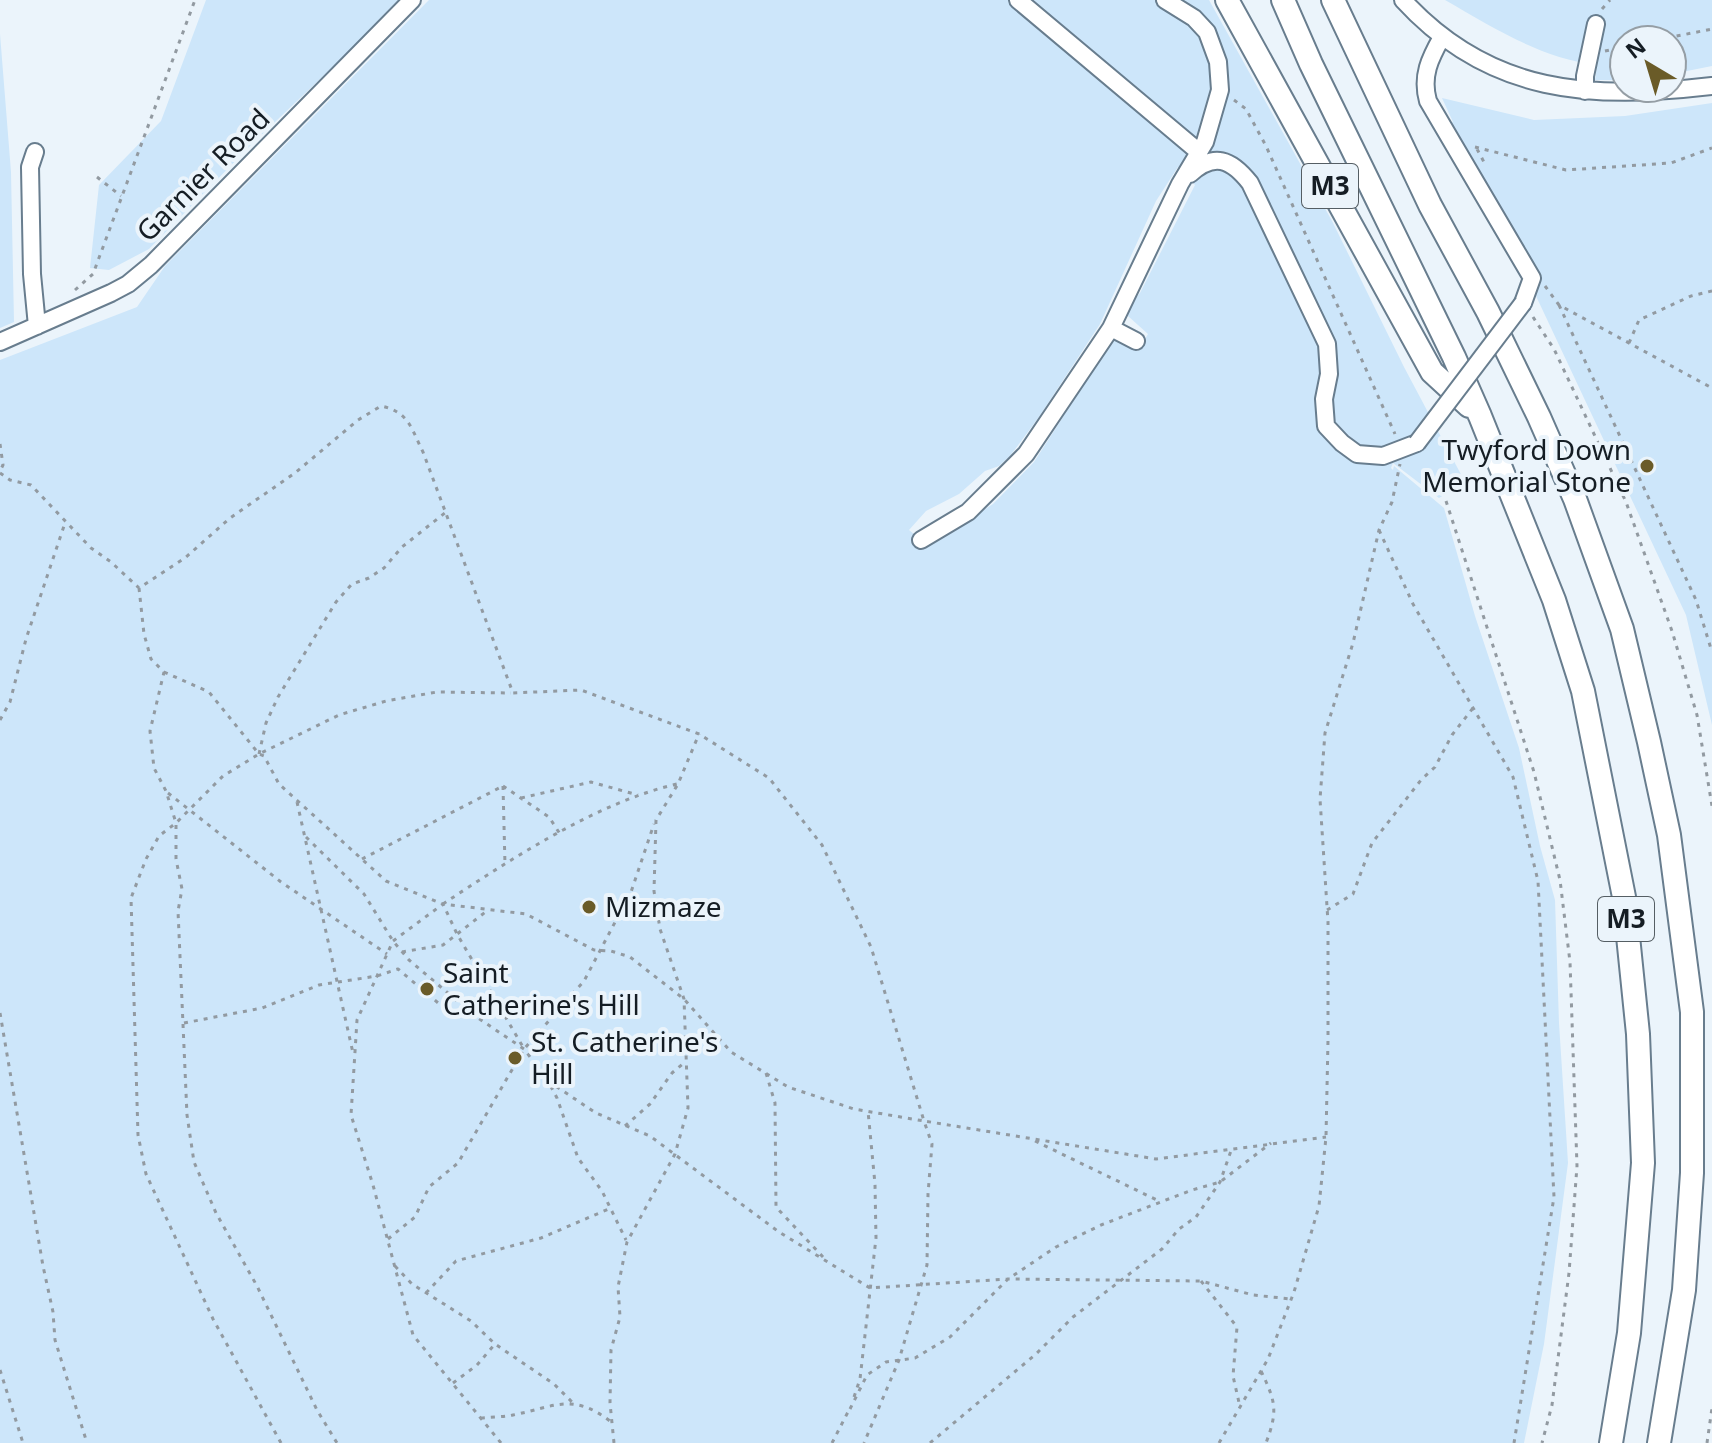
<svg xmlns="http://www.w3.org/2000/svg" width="1712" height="1443" font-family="'Noto Sans',sans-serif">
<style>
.green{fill:#cde6fa;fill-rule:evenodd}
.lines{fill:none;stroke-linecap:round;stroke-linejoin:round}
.minor-casing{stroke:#687d8e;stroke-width:20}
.highway-casing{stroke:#687d8e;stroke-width:26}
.path{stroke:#929aa1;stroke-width:3;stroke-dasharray:4 6;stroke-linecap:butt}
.minor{stroke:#fff;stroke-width:16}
.highway{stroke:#fff;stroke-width:22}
.minor-bridge-casing{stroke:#687d8e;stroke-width:20;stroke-linecap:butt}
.minor-bridge{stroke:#fff;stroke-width:16}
.poi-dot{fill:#6a5b28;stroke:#ebf4fb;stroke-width:3}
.labels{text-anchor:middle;stroke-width:8;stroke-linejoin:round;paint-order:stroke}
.shield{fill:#ebf4fb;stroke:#555e64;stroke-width:2}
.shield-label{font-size:26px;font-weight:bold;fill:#151d24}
.street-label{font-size:28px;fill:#151d24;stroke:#ebf4fb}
.poi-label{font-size:28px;fill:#151d24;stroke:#ebf4fb;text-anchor:start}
</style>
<rect width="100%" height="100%" fill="#ebf4fb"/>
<path class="green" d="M206 0H403L252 144 149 249 109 270 90 268 99 185 161 121Z
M429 0H1209L1332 221 1404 367 1465 482 1439 498 1393 463 1391 468 1393 470 1394 466 1444 508 1475 616 1519 748 1540 846 1555 900 1559 1023 1568 1163 1544 1344 1524 1443H0V360L137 307 165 266ZM1178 167 1195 185 1140 293 1128 306V316L1148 334 1138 351 1113 339 1034 462 993 504 933 542 921 540 909 530 926 511 959 494 985 471 999 466 1010 456 1039 417 1100 324 1156 201Z
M1445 0H1712V66L1672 74V40H1624V80H1595L1597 65C1540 58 1494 28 1445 0Z
M0 34 11 172 14 322 0 328Z
M1442 98 1534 120 1625 116 1712 103V725L1686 615 1536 296 1537 271 1448 123 1453 122Z"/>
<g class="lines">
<g class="minor-casing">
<path id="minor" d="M1018 0 1199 152
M1403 0C1490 95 1592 100 1712 86
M1442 37C1430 58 1421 76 1428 101L1532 278 1523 303
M1585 91V76L1596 24
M35 152 30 167 32 274 37 326
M1190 174C1214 152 1231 159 1250 183L1327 344 1329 374 1324 399 1326 426 1342 443 1357 454 1383 456 1417 443
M1111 328 1136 341
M0 342 111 293 128 284 151 265 412 0
M921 540 968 512 1026 454 1111 328 1180 184 1205 142 1220 90 1218 62 1207 32 1194 18 1165 0"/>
</g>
<g class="highway-casing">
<path id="highway" d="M1227 0 1432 372 1469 406
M1283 0 1311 64 1454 357 1480 416 1554 600 1583 691 1624 897 1638 1034 1643 1163 1629 1333 1611 1443
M1333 0 1430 205 1488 312 1539 417 1575 499 1622 629 1649 742 1669 835 1692 1012V1173L1684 1290 1659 1443"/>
</g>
<path class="path" d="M1602 9 1610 0
M1657 40 1712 29
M1605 51 1624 47
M1234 100 1246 109 1266 146 1395 434
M1475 147 1566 170 1671 163 1712 148
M1477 149 1485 164
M97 177 121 196
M1545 286 1559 305 1712 388
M75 290 93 274 195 0
M1559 305 1696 600 1712 652
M1533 317 1554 349 1626 502 1672 631 1697 715 1712 806
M1629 343 1639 320 1691 296 1712 291
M0 444 3 465 0 471
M0 473 10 480 31 485 91 548 111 562 139 588 185 558 230 518 295 473 358 420 381 406C409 412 411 428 423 452L513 693 581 690 699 734 769 778 822 845 871 947 924 1121 1156 1159 1326 1137
M1446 501 1534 772 1560 880 1570 962 1577 1166 1569 1273 1552 1405 1542 1443
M1379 530 1413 604 1513 777 1538 881 1554 1197 1514 1443
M139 588 144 634 151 659 164 672 150 731 154 768 166 791 176 823V859L182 889 178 911 187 1115 194 1162 216 1213 257 1286 317 1410 337 1443
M164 672 209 692 259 754 264 756 279 784 386 881 443 904 457 934 523 1047
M0 720 10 702 26 639 65 523
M259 754 266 723 278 697 336 602 352 584 369 578 384 568 402 547 446 512
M503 786 505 865
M503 786 549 817 560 834
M168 793 281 882 387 954
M521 798 591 782 638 795
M297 802 353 1053
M306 837 364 894 393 941 409 960 475 1016
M362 859 503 786
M443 904C511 859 598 802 677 784
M1327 910 1353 894 1372 843 1421 780 1435 767 1452 735 1473 708
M402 952 443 945 488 910
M0 1013 43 1266 53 1312 55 1340 87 1443
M184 1023 262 1008 319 985 377 976 398 969 450 1013 475 1016 524 1049 548 1081 557 1098 578 1158 602 1191 626 1240
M766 1073 775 1103 776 1207 823 1257
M548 1081 596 1113 650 1136 779 1232 870 1288 1008 1279 1201 1281 1253 1295 1291 1299
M625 1126 650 1104 672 1073 685 1062
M1035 1141 1161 1202
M388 1239 415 1217 429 1187 458 1163 524 1049 584 981 631 892 654 824
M395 1266 412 1284 471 1321 495 1344 554 1384 572 1402
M1201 1281 1237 1327 1233 1376 1240 1407
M426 1293 456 1261 541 1238 611 1208
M0 1370 23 1443
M1261 1371C1276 1402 1278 1411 1266 1443
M453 1383 477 1365 495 1344
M854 1397 860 1379 876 1238 875 1184 868 1111
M850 1409 867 1375 886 1362 915 1358 950 1337 1008 1279 1056 1247 1101 1225 1192 1190 1220 1182 1271 1143
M481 1418C491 1417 503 1417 513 1415 554 1407 572 1392 610 1421
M281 1443 213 1319 146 1174 138 1135 131 898 146 859 159 836 176 823 223 776 259 754 339 715 386 701 437 692 511 693
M501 1443 413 1335 373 1185 351 1115 357 1020 393 941 443 904 526 914 594 950 611 951 630 957 684 999 731 1052 788 1087 854 1109 924 1121 932 1144 928 1194 927 1265 899 1360 864 1443
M614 1443 610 1403 611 1350 620 1317 618 1287 627 1242 675 1154 688 1108 684 999 660 929 654 891 656 820 678 784 699 734
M832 1443 850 1408
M930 1443 1036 1354 1073 1317 1162 1249 1179 1229 1196 1217 1220 1182 1232 1148
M1219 1443 1268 1359 1294 1292 1319 1206 1326 1137 1328 1040V922L1320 799 1325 733 1353 643 1379 530 1392 502 1400 464
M1707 1443 1712 1408"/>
<use href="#minor" class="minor"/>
<use href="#highway" class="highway"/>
<g class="minor-bridge-casing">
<path id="minor-bridge" d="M1417 443 1523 303"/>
</g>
<use href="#minor-bridge" class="minor-bridge"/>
</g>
<g class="poi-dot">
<circle cx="1647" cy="466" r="8"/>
<circle cx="589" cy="907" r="8"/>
<circle cx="427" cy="989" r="8"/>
<circle cx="515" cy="1058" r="8"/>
</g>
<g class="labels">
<g class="shield">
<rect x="1302" y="164" width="56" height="44" rx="6"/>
<rect x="1598" y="897" width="56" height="44" rx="6"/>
</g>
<g class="shield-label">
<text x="1330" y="195">M3</text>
<text x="1626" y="928">M3</text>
</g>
<g class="street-label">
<text transform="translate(203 175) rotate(-45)" y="10">Garnier Road</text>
</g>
<g class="poi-label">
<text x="1631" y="460" text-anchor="end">Twyford Down<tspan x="1631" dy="32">Memorial Stone</tspan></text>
<text x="605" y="917">Mizmaze</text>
<text x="443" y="983">Saint<tspan x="443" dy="32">Catherine's Hill</tspan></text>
<text x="531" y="1052">St. Catherine's<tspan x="531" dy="32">Hill</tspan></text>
</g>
</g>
<g transform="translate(1648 64) rotate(322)"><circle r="38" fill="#ebf4fb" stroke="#959ea5" stroke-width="2"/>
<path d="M0-6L14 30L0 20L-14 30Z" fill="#6a5b28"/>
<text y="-12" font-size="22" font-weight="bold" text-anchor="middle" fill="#151d24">N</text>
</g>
</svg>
